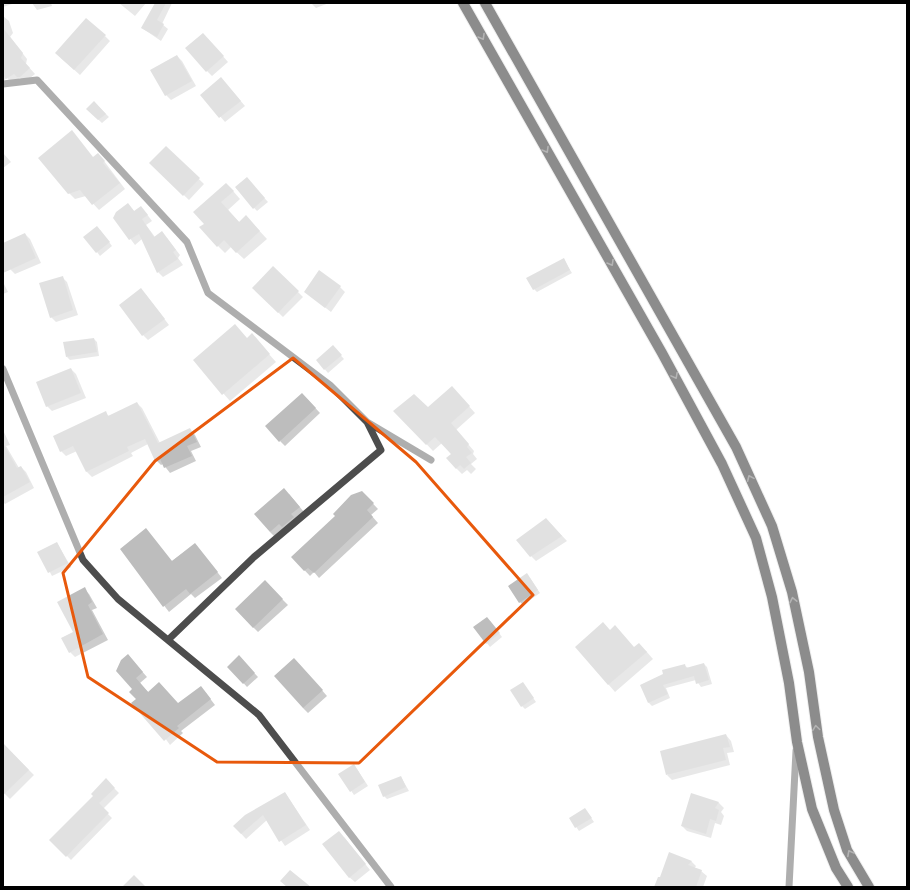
<svg xmlns="http://www.w3.org/2000/svg" width="910" height="890" font-family="'Asap Condensed',sans-serif">
<style>
.shadow{fill:#0003}
.building{fill:#bdbdbd}
.lines{fill:none;stroke-linecap:round;stroke-linejoin:round}
.major-casing{stroke:#dbdbdb;stroke-width:12}
.minor{stroke:#4d4d4d;stroke-width:7}
.major{stroke:#000;stroke-width:10}
.oneway{stroke:#595959}
.marked{fill:none;stroke:#e8590c;stroke-width:3;stroke-linejoin:round}
</style>
<rect width="100%" height="100%" fill="#fff"/>
<path class="shadow" d="M3 3H15L3 7Z
M32 3H51L52 6 37 10Z
M119 3H146L135 16Z
M157 3H172L162 24 168 29 161 41 142 28Z
M311 3H329L316 8Z
M3 16 9 21 13 33 10 37 27 59 26 64 35 74 25 82 20 78 12 83 7 78 3 81Z
M105 36 110 41 80 75 61 58Z
M208 39 228 62 212 76 207 71Z
M177 56 182 61 196 86 171 100 166 95Z
M226 84 245 106 225 122 202 95Z
M94 102 109 117 102 123 87 109Z
M166 147 204 184 189 200 150 163Z
M3 153 11 162 3 168Z
M94 158 104 161 125 189 99 210 86 196 75 199 69 193Z
M250 182 268 202 257 211 236 188Z
M233 191 240 199 228 210 240 223 253 224 267 239 244 259 231 247 225 253 218 246 205 224 195 212Z
M128 204 135 212 146 213 152 221 146 225 155 237 167 238 180 255 178 258 183 265 163 277 158 272 142 239 135 245 115 218Z
M100 230 112 246 100 256 97 252Z
M25 234 30 239 41 263 15 274 10 269 3 253V244Z
M563 259 572 273 537 292 534 289Z
M273 267 303 297 283 317 253 288Z
M62 277 67 282 78 315 56 322 51 317Z
M3 282 8 292 3 294Z
M340 287 345 292 331 312 305 292Z
M146 295 169 325 148 340 143 335Z
M252 335 276 362 230 401 194 360 247 339Z
M94 339 97 342 99 356 70 360 67 357Z
M333 347 344 359 328 373 317 360Z
M71 369 76 374 86 398 52 411 47 406Z
M458 394 475 413 456 430 474 451 473 454 477 459 471 464 476 469 471 474 467 470 462 474 456 468 452 455 442 443 433 451 395 411 428 409Z
M307 399 320 413 285 446 280 441Z
M137 403 142 408 160 443 190 429 195 435 201 447 191 451 196 461 170 473 163 464 161 465 156 460 148 444 131 453 133 456 92 477 87 472 77 451 66 456 61 451 105 413 109 416Z
M3 430 10 445 6 446 19 468 21 467 26 472 34 488 5 504 3 502Z
M362 492 378 509 371 515 378 523 319 578 314 572 310 576 292 557Z
M289 494 304 512 275 537 270 532Z
M551 524 567 541 536 561 531 556Z
M57 543 71 567 52 576 39 552Z
M195 544 222 578 195 598 191 594 169 612 121 549 172 561Z
M530 578 540 593 523 605 520 602Z
M270 587 288 605 258 632 253 627Z
M84 589 89 594 97 608 92 610 108 640 75 657 70 652Z
M490 621 502 637 490 647 475 628Z
M610 631 634 648 646 651 653 659 615 692 576 647Z
M132 660 147 677 140 683 149 693 179 705 205 692 215 705 181 731 183 733 170 745 137 699 133 689Z
M242 660 258 677 247 687 229 667Z
M299 664 327 696 308 713 303 708Z
M704 664 707 667 712 684 701 687 696 680 666 688 670 698 652 706 649 703 641 685 684 665 688 668Z
M523 683 536 702 525 709 522 706Z
M726 735 731 741 734 752 727 753 730 765 672 780 667 775Z
M3 744 34 775 10 799 3 792Z
M357 769 368 786 354 795 340 774Z
M401 777 409 791 387 799 384 796Z
M106 780 119 793 103 809 112 818 71 860 51 840 94 796Z
M285 793 310 830 285 846 267 820 246 839 234 826Z
M692 795 719 803 724 808 721 812 724 816 721 825 715 823 711 838 687 831 682 826Z
M585 809 594 822 579 831 570 818Z
M344 837 370 870 355 882 349 877Z
M691 861 696 866 694 869 701 871 707 876 703 887H655L660 879Z"/>
<path class="building" d="M155 3H166L157 20 164 24 157 37 141 28Z
M86 18 106 35 74 70 55 53Z
M3 28 23 53 21 58 30 68 20 77H17L14 74 6 79 3 75Z
M203 33 224 56 206 72 185 48Z
M177 55 192 81 165 96 150 70Z
M221 77 241 101 219 118 200 95Z
M94 101 106 114 98 120 86 109Z
M72 130 93 157 98 153 105 161 103 163 120 183 92 205 80 190 68 194 38 158Z
M166 146 200 178 183 196 149 163Z
M247 177 265 198 253 209 235 187Z
M226 183 234 191 221 202 239 222 246 215 260 231 236 253 224 240 217 247 199 227 204 224 193 212Z
M128 203 134 211 141 206 148 215 142 219 154 237 162 231 176 250 173 252 178 259 157 273 139 234 129 240 113 218 116 212Z
M97 226 110 242 96 253 83 237Z
M25 233 36 258 3 273V243Z
M564 258 570 270 533 290 526 278Z
M273 266 299 291 278 313 252 288Z
M319 270 341 286 325 308 304 292Z
M63 276 73 310 50 318 39 283Z
M141 288 165 319 142 336 119 305Z
M235 324 247 338 252 333 270 354 222 395 193 360Z
M94 338 97 352 66 357 63 342Z
M333 345 342 355 324 370 316 360Z
M71 368 81 393 46 407 36 382Z
M452 386 470 406 451 423 469 444 467 447 472 453 466 457 471 463 464 469 460 465 456 469 446 458 451 454 435 437 426 445 393 411 414 394 428 407Z
M302 393 316 408 279 442 265 426Z
M137 402 158 443 190 428 197 442 187 446 192 456 164 468 160 459 155 461 145 439 127 447 129 451 86 472 73 446 60 452 53 436 106 411 108 416Z
M3 443 17 468 21 466 30 482 3 497Z
M284 488 300 507 291 514 294 517 282 527 279 524 270 532 254 514Z
M362 491 374 503 367 510 373 517 314 573 308 568 304 571 291 557 335 516 333 514 351 495Z
M546 518 562 536 530 557 516 540Z
M146 528 172 561 195 543 218 572 190 594 186 589 163 607 120 549Z
M57 542 68 563 48 573 37 552Z
M527 573 538 590 519 603 508 586Z
M265 580 283 599 253 628 235 609Z
M85 587 92 602 88 605 103 634 69 653 61 638 73 632 57 602Z
M487 617 500 633 486 644 473 627Z
M603 622 610 630 615 625 634 647 639 643 647 652 608 685 575 647Z
M128 654 143 672 136 678 148 692 159 682 178 703 201 686 211 699 177 726 179 728 164 741 131 703 136 699 129 692 132 689 116 671 121 660Z
M239 655 255 673 243 684 227 667Z
M294 658 323 690 303 708 274 676Z
M704 663 709 680 696 684 694 676 663 685 668 694 648 703 640 685 663 674 662 670 685 664 686 668Z
M523 682 534 698 521 707 510 690Z
M726 734 730 747 723 748 726 760 666 775 660 751Z
M3 743 29 770 3 795Z
M354 764 365 782 350 792 338 774Z
M401 776 406 787 383 797 378 785Z
M106 778 115 788 99 803 109 813 66 857 49 840 93 796 91 794Z
M285 792 306 825 279 842 263 815 241 834 233 826 245 815Z
M691 793 719 802 715 808 719 810 716 821 710 819 706 834 681 826Z
M585 808 592 818 575 828 569 818Z
M339 831 366 864 349 878 322 844Z
M669 852 692 861 688 865 702 870 696 887H654L658 877H660Z
M290 870 311 887H287L280 881Z
M134 875 146 887H122Z"/>
<g class="lines">
<g class="major-casing">
<path id="major" d="M463 3 662 353 722 464 756 538 772 597 789 683 797 742 812 809 836 868 848 887
M485 3 736 447 772 526 792 592 809 672 818 737 834 810 847 850 869 887"/>
</g>
<path class="minor" d="M3 84 37 80 187 242 208 293 330 385 367 422 381 450 254 557 168 640
M3 369 83 560 118 599 259 715 391 887
M367 422 431 460
M789 887 796 751"/>
<use href="#major" class="major"/>
</g>
<defs><path id="oneway-chevron" d="M-2-3.5L2.5 0L-2 3.5" fill="none" stroke-width="1.6" stroke-linecap="round" stroke-linejoin="round"/></defs>
<g class="oneway">
<use href="#oneway-chevron" transform="translate(482 37) rotate(60)"/>
<use href="#oneway-chevron" transform="translate(546 150) rotate(60)"/>
<use href="#oneway-chevron" transform="translate(611 263) rotate(60)"/>
<use href="#oneway-chevron" transform="translate(675 376) rotate(62)"/>
<use href="#oneway-chevron" transform="translate(750 478) rotate(-114)"/>
<use href="#oneway-chevron" transform="translate(793 600) rotate(-102)"/>
<use href="#oneway-chevron" transform="translate(816 728) rotate(-98)"/>
<use href="#oneway-chevron" transform="translate(850 853) rotate(-118)"/>
</g>
<path d="M0 0H910V890H0ZM293 358 416 462 533 595 359 763 217 762 88 677 63 573 155 461Z" fill="#fff" fill-opacity=".55" fill-rule="evenodd"/>
<path class="marked" d="M293 358 416 462 533 595 359 763 217 762 88 677 63 573 155 461Z"/>
<rect width="910" height="890" fill="none" stroke="#000000" stroke-width="8"/>
</svg>
